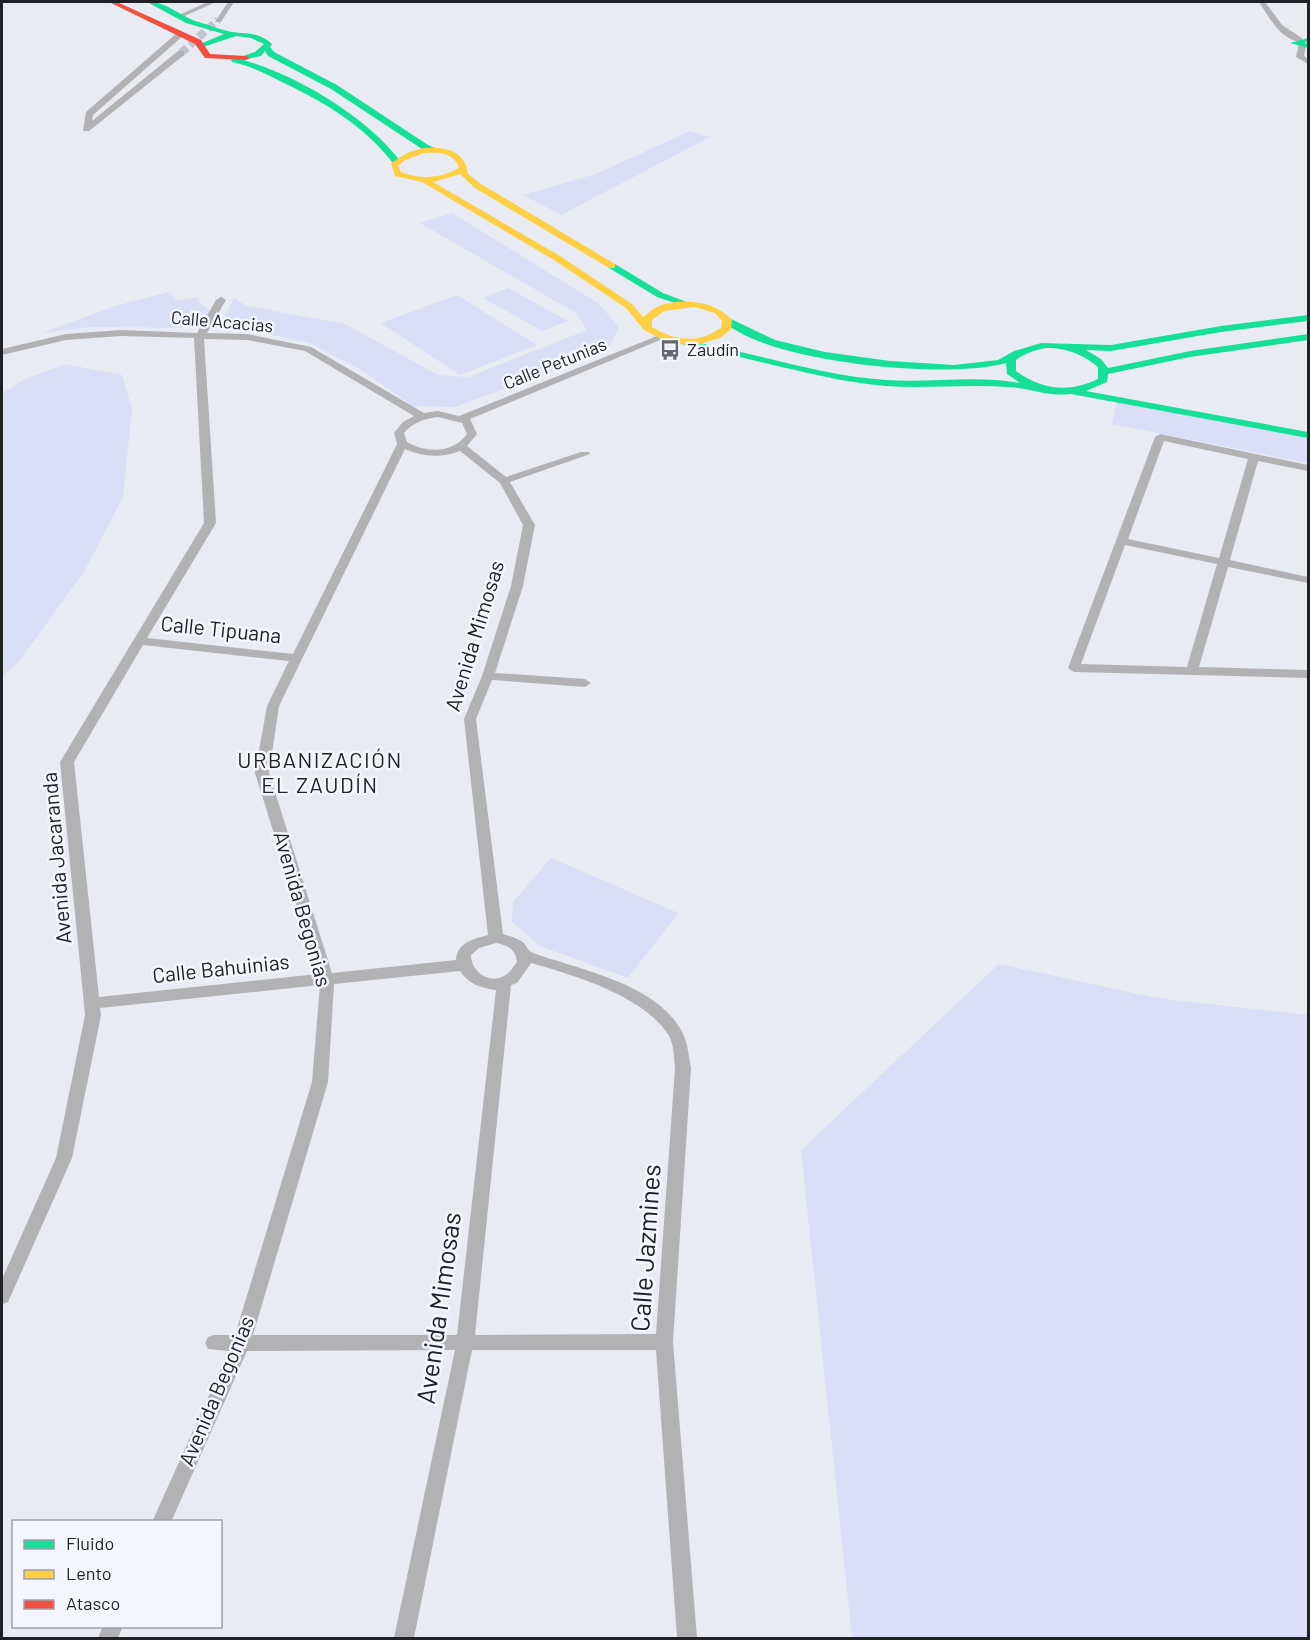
<svg xmlns="http://www.w3.org/2000/svg" width="1310" height="1640" font-family="Barlow,sans-serif">
<style>
.green{fill:#dadef6}
.lines{fill:none;stroke-linecap:round;stroke-linejoin:round}
.street-tunnel{stroke:#c1c3ca;stroke-width:8;stroke-dasharray:8 4;stroke-linecap:butt}
.street{fill:#b2b2b5;fill-rule:evenodd}
.fast{fill:#16e098;fill-rule:evenodd}
.slow{fill:#ffcf43;fill-rule:evenodd}
.jam{fill:#f24e42;fill-rule:evenodd}
.labels{text-anchor:middle;stroke-width:5;stroke-linejoin:round;paint-order:stroke}
.far-street-label{font-size:18px;fill:#202127;stroke:#f4f6ff}
.far-poi-label{font-size:18px;fill:#202127;stroke:#f4f6ff;text-anchor:start}
.street-label{font-size:21px;fill:#202127;stroke:#f4f6ff}
.neighbourhood-label{font-size:22px;letter-spacing:1.5px;fill:#202127;stroke:#f4f6ff}
.near-street-label{font-size:26px;fill:#202127;stroke:#f4f6ff}
</style>
<rect width="100%" height="100%" fill="#e9ebf3"/>
<path class="green" d="M690 131 710 137 561 215 523 195 596 174Z
M452 213 598 303 619 327 607 351 455 407 413 406 363 371 310 343 267 334 218 328 234 298 247 306 345 324 438 375 468 377 587 330 576 313 420 223Z
M508 288 568 321 542 331 483 298Z
M169 292 177 301 198 297 200 303 210 311 202 328 89 327 42 333 115 306Z
M457 295 537 345 460 375 381 323Z
M65 364 122 375 132 409 123 497 84 572 19 661 2 677V394L21 381Z
M1117 401 1308 438V463L1112 424Z
M551 858 678 913 628 978 540 946 512 922 513 902Z
M999 964 1157 998 1308 1015V1638H852L801 1150Z"/>
<g class="lines">
<path class="street-tunnel" d="M181 53 218 20"/>
<path class="street" d="M208 2H216L180 18 174 17Z
M228 2H234L221 22H215Z
M1259 2H1265L1282 25 1302 38V42C1282 42 1268 16 1259 2Z
M177 33 184 35 93 115 92 121 178 51H184V55L89 131H83L86 112Z
M1299 44 1306 46 1304 56 1308 59V64L1296 57Z
M221 297 226 300 207 333 247 334 311 347 424 413 438 411 459 416 657 336 665 338 470 419 477 434 467 446 506 477 581 452H589L590 454 510 482 535 525 523 586 495 673 585 679 591 683 585 687 492 680 476 719 503 934C510 936 518 938 524 943 527 947 528 951 533 953 580 970 661 984 684 1036 688 1046 689 1057 691 1068L673 1342 697 1638H677L656 1350H472L414 1638H394L455 1350 247 1351 171 1522H152L229 1351 208 1349 205 1343 208 1337 214 1335H235L312 1082 320 985 100 1008 101 1015 72 1158 8 1302 2 1304V1279L56 1158 85 1015 60 762 204 523 194 338 121 336 66 340 2 355V349L66 334 121 330 197 333 216 300ZM204 339 247 340 305 351 414 416 403 422 394 433 397 444 293 654 147 638 216 523ZM438 417 462 423 467 434C452 454 427 453 407 442L404 433C413 422 424 419 438 417ZM405 449C423 457 442 458 460 451L500 483 523 525 511 586 482 676 464 719 488 935C474 939 457 942 456 960L332 973 269 773 279 706ZM143 645 289 661 267 706 255 773 318 974 99 997 74 762ZM496 943C507 945 516 949 517 962 514 966 511 971 507 974 492 986 471 973 471 955L479 948ZM531 963C573 975 645 996 669 1036 674 1045 674 1058 675 1068L656 1334 475 1335 511 985 517 983ZM460 971C469 984 480 988 496 990L457 1335H253L328 1082 334 984Z
M1160 434 1308 465V471L1258 461 1230 560 1308 577V583L1228 567 1199 667 1308 670V678L1074 672 1068 668 1155 437ZM1164 441 1248 459 1219 558 1128 539ZM1125 545 1217 564 1187 667 1081 664Z
M103 1626H123L118 1638H98Z"/>
<path class="fast" d="M147 2C163 0 179 15 195 21 207 24 220 30 232 32 247 34 259 32 272 44L270 47 274 52 337 85 428 145 439 150 435 152 422 149 331 89 268 56 265 51 261 56 243 60V56L255 52 264 44 251 38 236 36 200 48V44L224 34 186 23Z
M1308 38V42L1304 43 1308 44V48L1290 43Z
M235 58C289 70 367 116 400 161L393 163C364 126 326 103 284 83 267 74 251 66 232 62L231 60Z
M609 264H615L663 293 692 304 687 307 657 297 609 268Z
M1308 315V321L1221 332 1111 351 1086 350 1101 359 1108 368 1190 351 1308 334V340L1190 357 1108 374 1107 382 1086 391 1308 432V438L1071 394C1049 397 1030 388 1008 387 967 384 926 389 885 386 818 380 754 357 688 347L683 344 688 341C754 352 819 376 886 380 930 383 977 375 1020 383L1007 374 1006 363C949 380 767 363 723 321L731 319 775 340 825 352 890 361 954 365 998 360 1014 351 1041 343 1111 345 1221 326ZM1046 348C1065 347 1084 355 1098 367V379C1069 393 1042 390 1016 371V360C1025 353 1035 350 1046 348Z"/>
<path class="slow" d="M424 148C445 147 465 150 468 174L481 184 615 264V268H609L475 188 460 174 433 182 560 256 632 304 643 317C648 314 653 308 659 306 682 297 716 301 732 320L731 329 720 338 696 345 676 344 663 340 644 330 626 308 554 260 422 182 395 176 391 163 409 152ZM424 153C438 152 454 152 459 168 440 178 422 180 401 172L398 166 405 160ZM695 307 715 313 722 321 721 328C697 344 676 341 652 327V320L664 311Z"/>
<path class="jam" d="M109 2H117L201 40 210 54 246 56 250 58 246 60 205 58 195 44Z"/>
</g>
<defs>
<g id="bus-bare" transform="scale(1.62)"><path d="M-5-6H5V4H4V6H2V4H-2V6H-4V4H-5ZM-3.5-4V0h7V-4ZM-3.5 1.2v1.5H-2V1.2ZM2 1.2v1.5H3.5V1.2Z" fill="#66686e" stroke="#f4f6ff" stroke-width="2.5" paint-order="stroke"/></g>
</defs>
<g fill-rule="evenodd">
<use href="#bus-bare" x="670" y="350"/>
</g>
<g class="labels">
<g class="far-street-label">
<text transform="translate(222 322) rotate(5)" y="6">Calle Acacias</text>
<text transform="translate(555 364) rotate(-22)" y="6">Calle Petunias</text>
</g>
<g class="far-poi-label">
<text x="687" y="356">Zaudín</text>
</g>
<g class="street-label">
<text transform="translate(221 630) rotate(6)" y="7">Calle Tipuana</text>
<text transform="translate(475 636) rotate(-73)" y="7">Avenida Mimosas</text>
<text transform="translate(57 858) rotate(-95)" y="7">Avenida Jacaranda</text>
<text transform="translate(302 909) rotate(74)" y="7">Avenida Begonias</text>
<text transform="translate(221 969) rotate(-6)" y="7">Calle Bahuinias</text>
<text transform="translate(217 1391) rotate(-67)" y="7">Avenida Begonias</text>
</g>
<g class="neighbourhood-label">
<text x="320" y="768">URBANIZACIÓN<tspan x="320" dy="25">EL ZAUDÍN</tspan></text>
</g>
<g class="near-street-label">
<text transform="translate(646 1248) rotate(-86)" y="9">Calle Jazmines</text>
<text transform="translate(439 1308) rotate(-82)" y="9">Avenida Mimosas</text>
</g>
</g>
<rect width="1310" height="1640" fill="none" stroke="#202127" stroke-width="6"/>
<rect x="12" y="1520" width="210" height="108" fill="#f4f6ff" stroke="#9fa1a9" stroke-width="1.5"/>
<rect x="24" y="1540" width="30" height="9" fill="#16e098" stroke="#9fa1a9" stroke-width="1.5"/>
<text x="66" y="1550" font-size="18" fill="#202127">Fluido</text>
<rect x="24" y="1570" width="30" height="9" fill="#ffcf43" stroke="#9fa1a9" stroke-width="1.5"/>
<text x="66" y="1580" font-size="18" fill="#202127">Lento</text>
<rect x="24" y="1600" width="30" height="9" fill="#f24e42" stroke="#9fa1a9" stroke-width="1.5"/>
<text x="66" y="1610" font-size="18" fill="#202127">Atasco</text>
</svg>
